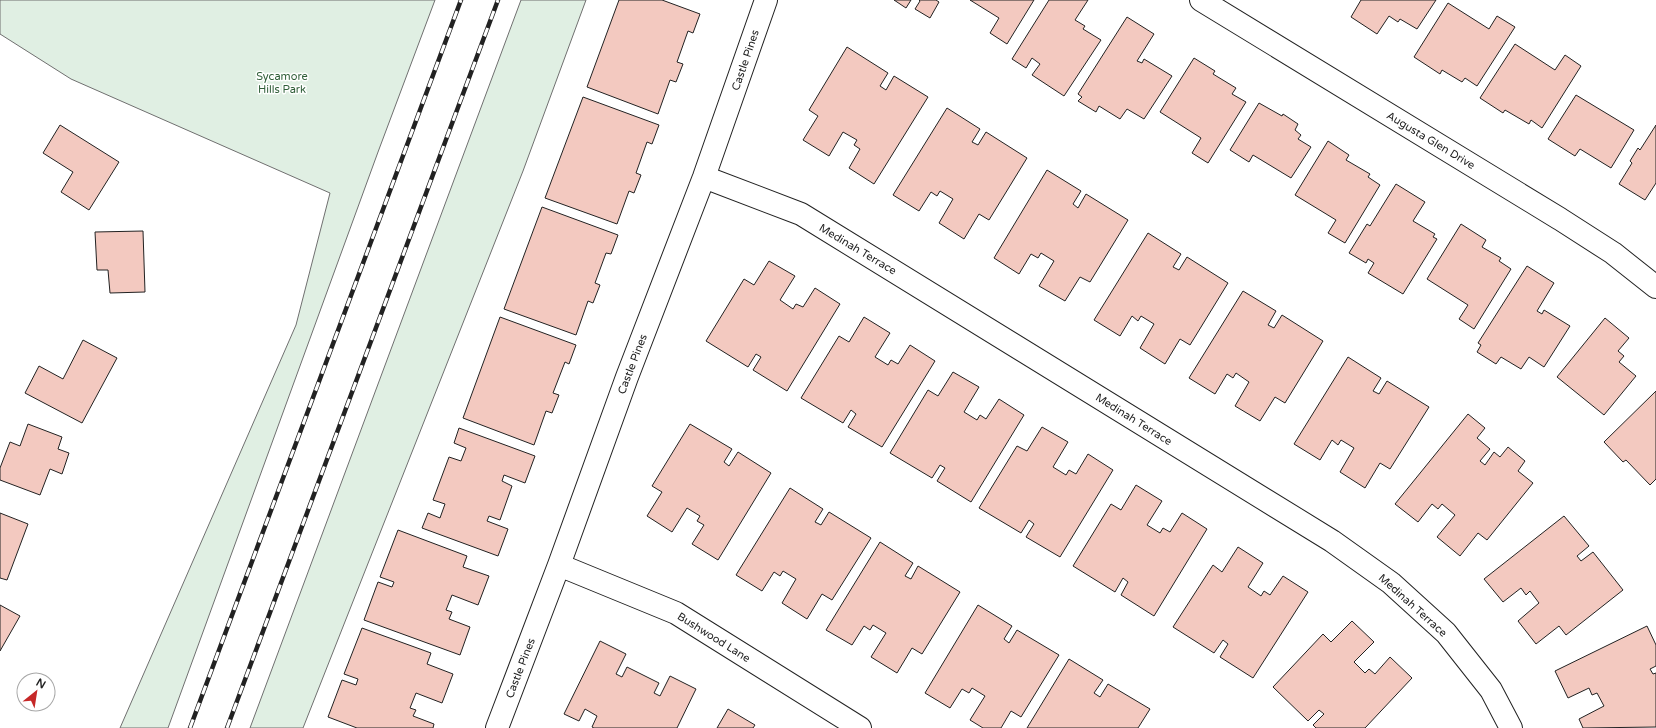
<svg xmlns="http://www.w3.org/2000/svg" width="1656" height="728" font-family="'Varela Round',sans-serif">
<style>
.green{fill:#e0efe3;stroke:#6f6f6f}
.building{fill:#f3c9c0;stroke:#222}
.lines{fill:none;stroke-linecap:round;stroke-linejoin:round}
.minor-casing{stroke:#222;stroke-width:24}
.minor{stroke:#fff;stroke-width:22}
.rail-casing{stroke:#222;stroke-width:4.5}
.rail{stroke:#fff;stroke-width:3;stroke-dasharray:9;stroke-linecap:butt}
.labels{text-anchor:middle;stroke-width:3;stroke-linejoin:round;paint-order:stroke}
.street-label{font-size:11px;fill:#222;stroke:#fff}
.park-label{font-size:11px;fill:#2f5e38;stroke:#fff}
</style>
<rect width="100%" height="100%" fill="#fff"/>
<path class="green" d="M0 0H435L378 152 168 728H120L296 325 330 193 71 79 0 34Z
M521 0H586L523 171 303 728H250Z"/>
<path class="building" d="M619 0H662L700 14 693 33 688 31 677 62 683 64 676 82 670 80 658 114 587 87Z
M894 0H911L906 8Z
M919 0H936L939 2 930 18 915 9 920 1Z
M970 0H1034L1007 44 990 33 999 18Z
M1049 0H1088L1075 20 1085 26 1083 29 1101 40 1064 96 1032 75 1040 64 1032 58 1026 68 1012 59Z
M1361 0H1436L1417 29 1400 19 1398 22 1389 16 1377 34 1351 17Z
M1448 3 1489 29 1497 16 1515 27 1477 86 1465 78 1462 82 1442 70 1440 74 1414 57Z
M1127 17 1154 34 1137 61 1142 63 1144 59 1172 76 1144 119 1127 109 1120 119 1099 106 1096 112 1078 101 1082 97 1078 94Z
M1515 44 1555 70 1565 55 1581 66 1542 128 1531 120 1529 124 1505 110 1503 113 1480 98Z
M847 47 888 73 880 86 886 90 894 76 928 97 874 184 849 168 860 149 854 145 857 140 843 132 829 156 803 140 818 116 809 110Z
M1194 58 1215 71 1213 74 1236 88 1232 94 1246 102 1208 163 1192 153 1201 138 1160 112Z
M1576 95 1634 130 1611 168 1580 149 1575 156 1548 139Z
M583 97 659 125 652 144 647 142 636 173 641 175 634 193 629 191 617 224 545 198Z
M1259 103 1282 116 1283 114 1298 124 1295 130 1301 135 1298 139 1311 147 1291 178 1253 155 1249 162 1230 150Z
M947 108 980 129 972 142 978 145 986 132 1027 158 989 220 979 214 964 239 939 223 953 199 940 191 937 196 931 192 919 211 893 195Z
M60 125 119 162 89 210 61 192 73 172 43 153Z
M1656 125V183L1645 200 1619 184 1632 163 1630 161 1638 148 1640 150Z
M1328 141 1349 155 1346 160 1370 174 1368 177 1380 185 1345 243 1328 233 1336 220 1295 195Z
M1047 170 1081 191 1073 204 1078 208 1086 194 1128 220 1090 282 1080 277 1065 301 1039 286 1054 261 1041 253 1038 258 1031 254 1019 274 994 258Z
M1396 184 1425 202 1413 221 1435 234 1433 237 1437 239 1403 294 1368 273 1374 263 1368 259 1366 263 1349 253 1367 224 1370 226Z
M542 207 618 235 611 254 606 253 595 283 600 285 593 303 588 301 576 335 504 309Z
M1461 224 1486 240 1482 247 1501 258 1499 261 1511 269 1474 329 1459 319 1468 305 1427 279Z
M143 231 145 292 110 293 108 270H97L95 232Z
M1148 233 1181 254 1173 267 1179 270 1187 257 1228 283 1190 345 1180 339 1165 364 1140 348 1154 324 1141 316 1138 321 1132 316 1120 336 1094 320Z
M769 261 795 276 780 300 793 309 796 304 803 307 815 288 840 304 787 391 753 370 761 357 756 354 748 367 706 341 744 279 754 285Z
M1527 266 1554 283 1537 311 1542 314 1544 310 1570 326 1544 367 1529 357 1521 369 1501 357 1496 364 1477 352 1481 345 1478 343Z
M1243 291 1276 311 1268 325 1274 328 1282 315 1323 341 1285 403 1275 397 1260 421 1235 406 1249 382 1236 373 1233 378 1227 374 1215 394 1189 378Z
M500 317 576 345 569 364 565 362 553 393 559 395 552 413 546 411 534 445 463 418Z
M864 317 890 333 875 357 888 365 891 360 898 364 910 345 935 361 882 447 848 427 856 414 851 410 843 423 801 398 839 336 849 342Z
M1605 318 1629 338 1618 351 1624 356 1619 362 1636 376 1604 415 1557 377Z
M83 340 117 358 82 423 25 393 39 366 63 379Z
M1348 357 1381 378 1373 391 1379 394 1387 381 1429 407 1390 469 1380 463 1365 488 1340 472 1354 448 1341 440 1338 445 1332 440 1320 460 1294 444Z
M953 372 979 387 964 412 977 420 980 415 986 419 999 399 1024 415 971 502 937 481 945 468 940 465 932 478 890 453 928 390 938 396Z
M1656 391V479L1650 485 1626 460 1623 462 1604 442Z
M1468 414 1485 428 1477 438 1490 449 1480 461 1485 465 1494 452 1500 457 1508 447 1525 461 1518 471 1533 483 1487 540 1478 533 1460 556 1437 537 1455 515 1442 504 1438 509 1432 504 1418 522 1395 504Z
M28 424 62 437 58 449 69 453 62 474 50 469 40 495 0 480V468L10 442 20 446Z
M690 424 732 449 724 462 729 466 738 452 771 473 718 560 692 544 704 525 697 521 700 516 687 508 672 532 647 516 662 492 652 486Z
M1042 427 1068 442 1053 467 1066 475 1069 470 1076 474 1088 454 1113 470 1060 557 1026 537 1034 524 1029 520 1021 533 979 508 1017 446 1027 451Z
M459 428 535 456 525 483 504 475 502 481 512 486 500 520 489 516 487 521 508 529 498 556 422 528 428 513 440 518 445 504 433 500 449 457 461 461 466 448 454 443Z
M1136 485 1162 501 1147 525 1160 533 1163 528 1170 532 1182 513 1207 529 1154 616 1121 595 1128 582 1123 578 1115 592 1073 566 1111 504 1121 510Z
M790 488 823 509 815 522 821 525 829 512 871 538 832 600 822 594 807 619 782 603 796 579 783 571 780 576 774 572 762 591 736 575Z
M0 513 28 524 7 580 0 578Z
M1564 516 1589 546 1577 556 1581 561 1593 552 1623 590 1566 635 1559 626 1536 644 1518 621 1539 603 1530 591 1526 595 1521 588 1503 602 1484 579Z
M398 530 467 556 463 567 489 576 478 605 452 595 446 610 452 612 449 619 470 627 460 655 364 620 378 582 392 587 394 582 380 577Z
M880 542 913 563 905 576 911 579 918 566 960 592 922 654 912 648 897 673 871 657 886 633 873 625 870 630 864 626 852 645 826 630Z
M1238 547 1263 563 1248 587 1261 596 1264 591 1270 595 1283 576 1308 592 1253 678 1220 657 1228 644 1223 640 1214 653 1173 627 1213 565 1222 572Z
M0 605 20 616 0 651Z
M978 605 1012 626 1004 639 1009 643 1017 630 1059 655 1021 717 1011 711 1001 728H983L970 720 985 696 972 688 969 693 962 689 950 708 925 693Z
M1352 621 1374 642 1354 662 1365 673 1369 669 1375 674 1390 657 1412 678 1365 728H1316L1313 725 1324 714 1319 710 1308 721 1273 687 1323 634 1331 642Z
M1647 626 1656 645V666L1650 669 1653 674 1656 673V727L1583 728 1579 719 1604 706 1597 693 1592 695 1589 688 1568 698 1555 671Z
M362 628 431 653 427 664 453 674 442 703 416 693 410 708 416 710 413 716 434 724 433 728H357L328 717 342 680 356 685 358 679 344 674Z
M600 641 626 654 616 674 622 677 627 667 659 683 654 693 660 696 670 676 696 689 677 728H594L592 727 597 716 585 709 579 721 564 714Z
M1069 659 1103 680 1094 693 1100 697 1108 684 1150 709 1138 728H1027Z
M728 709 755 725 753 728H717Z"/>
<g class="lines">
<g class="minor-casing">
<path id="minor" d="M1201 0 1560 219 1613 253 1656 287
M704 177 801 214 1332 541 1391 583 1446 633 1491 690 1511 728
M559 565 676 613 860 728
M497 728 559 565 627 377 704 177 766 0"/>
</g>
<use href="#minor" class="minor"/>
<g class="rail-casing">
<path id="rail" d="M190 728 461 0
M227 728 498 0"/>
</g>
<use href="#rail" class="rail"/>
</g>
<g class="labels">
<g class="street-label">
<text transform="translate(745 60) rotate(-71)" y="4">Castle Pines</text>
<text transform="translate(1431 140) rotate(31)" y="4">Augusta Glen Drive</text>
<text transform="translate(858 249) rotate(31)" y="4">Medinah Terrace</text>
<text transform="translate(632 364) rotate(-69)" y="4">Castle Pines</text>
<text transform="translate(1134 419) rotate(32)" y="4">Medinah Terrace</text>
<text transform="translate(1413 605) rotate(42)" y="4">Medinah Terrace</text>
<text transform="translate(714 637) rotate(32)" y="4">Bushwood Lane</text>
<text transform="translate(520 668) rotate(-69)" y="4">Castle Pines</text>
</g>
<g class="park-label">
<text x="282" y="80">Sycamore<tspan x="282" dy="13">Hills Park</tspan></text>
</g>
</g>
<g transform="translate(36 692) rotate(30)"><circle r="19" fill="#ffffff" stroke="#a7a7a7"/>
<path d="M0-3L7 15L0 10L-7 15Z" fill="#c62828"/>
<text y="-6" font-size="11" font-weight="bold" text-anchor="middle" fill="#222222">N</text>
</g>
</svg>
